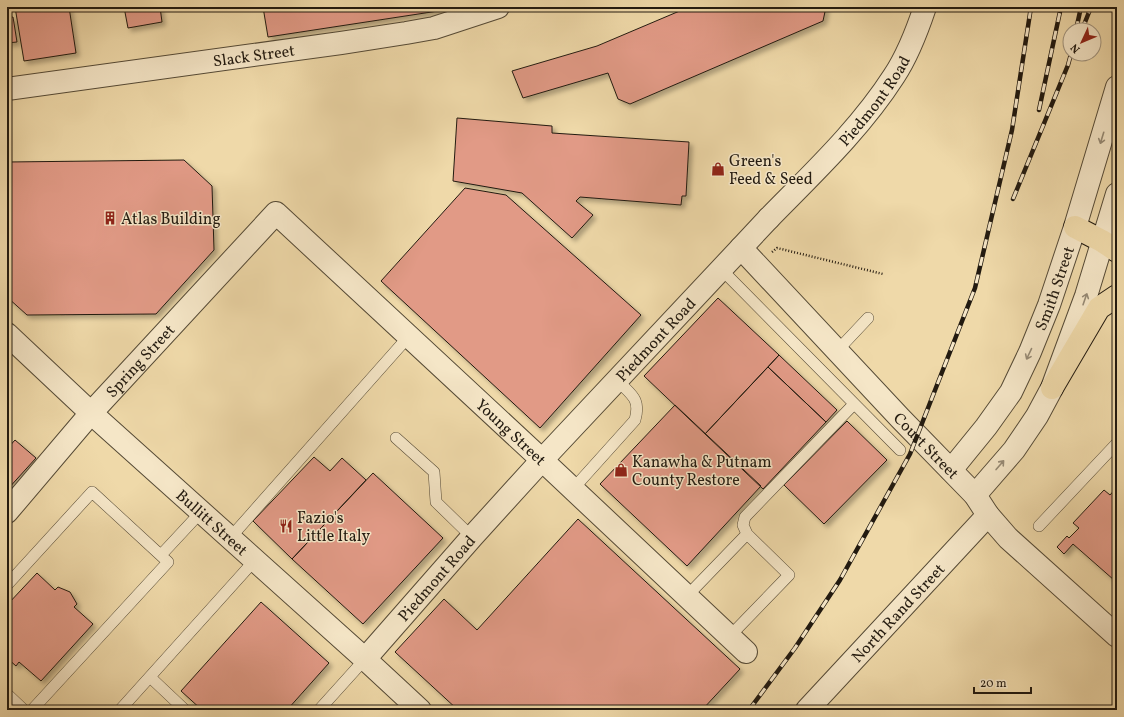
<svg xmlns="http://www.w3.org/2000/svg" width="1124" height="717" font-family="Vollkorn,serif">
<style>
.building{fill:#e19a86;stroke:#221a10;filter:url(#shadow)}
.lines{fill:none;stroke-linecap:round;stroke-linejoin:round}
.service-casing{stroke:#554a36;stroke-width:12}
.minor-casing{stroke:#554a36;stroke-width:24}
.tertiary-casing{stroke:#554a36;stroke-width:24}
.motorway-casing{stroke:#221a10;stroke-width:24}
.path{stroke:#221a10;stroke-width:2.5;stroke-dasharray:1 2;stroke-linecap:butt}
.service{stroke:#f5e6c7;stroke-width:11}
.minor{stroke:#f5e6c7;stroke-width:22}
.tertiary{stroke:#f5e6c7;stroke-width:22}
.motorway{stroke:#efd9a9;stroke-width:22}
.rail-casing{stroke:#221a10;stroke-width:4.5}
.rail{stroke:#f5e6c7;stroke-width:3;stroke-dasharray:9;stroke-linecap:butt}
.oneway{stroke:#968a75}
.labels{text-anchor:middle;stroke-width:3;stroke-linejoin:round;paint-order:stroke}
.street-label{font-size:16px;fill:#221a10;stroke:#f5e6c7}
.poi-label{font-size:16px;fill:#221a10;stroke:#f5e6c7;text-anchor:start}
</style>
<defs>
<filter id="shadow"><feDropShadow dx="3.5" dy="3.5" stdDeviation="2" flood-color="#0004"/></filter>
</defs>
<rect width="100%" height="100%" fill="#efd9a9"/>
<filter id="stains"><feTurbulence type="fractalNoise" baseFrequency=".005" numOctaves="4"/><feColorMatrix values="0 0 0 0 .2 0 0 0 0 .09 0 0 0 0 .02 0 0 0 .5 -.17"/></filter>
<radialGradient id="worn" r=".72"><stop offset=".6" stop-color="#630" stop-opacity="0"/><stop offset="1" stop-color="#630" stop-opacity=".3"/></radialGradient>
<path class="building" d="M15 7H69L76 53 24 61Z
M124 7H160L162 22 128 28Z
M263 7H438V11L268 37Z
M689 7H826L823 21 630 104 618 99 608 73 523 98 512 71 597 46Z
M13 17 17 42 7 43V18Z
M457 118 552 126V133L689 142 686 196H682L681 205 580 197 576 201 593 215 572 238 522 193 453 181Z
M184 160 212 186 214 250 156 314 27 315 7 297V162Z
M465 188 506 195 641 315 540 428 381 281Z
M718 298 779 355 705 434 644 376Z
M779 355 837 410 826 422 768 367Z
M768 367 826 422 763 489 705 434Z
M675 405 761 486 687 566 600 484Z
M847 421 887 460 824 524 784 485Z
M15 440 36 458 7 490V449Z
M314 457 330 471 342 458 366 480 292 559 253 521Z
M373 473 443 538 363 624 292 559Z
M1117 487V577L1114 580 1073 544 1064 554 1057 547 1067 536 1069 538 1079 528 1073 523 1104 490 1110 495Z
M578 519 740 669 702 710H458L395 652 444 599 477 630Z
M37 573 55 590 58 587 70 592 77 604 74 607 93 624 41 681 19 662 16 666 7 658V605Z
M261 602 329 663 287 710H202L181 691Z"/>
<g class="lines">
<g class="service-casing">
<path id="service" d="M721 269 900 450
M837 351 868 318
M396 438 434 472 436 502 472 537
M573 489 635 420C641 398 631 395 617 380
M1039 526 1117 443
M747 534 743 525 745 517 854 404
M230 538 409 336
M161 555 201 512
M7 585 92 492 168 562 32 710
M687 596 747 534 789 575 730 636
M150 677 185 710
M7 694 24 710
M120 710 255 560
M319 710 365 659"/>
</g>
<g class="minor-casing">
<g id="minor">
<path d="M741 248 769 218"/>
<path id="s1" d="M7 334 91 413 276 213 542 460 746 652"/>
<path d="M365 659 420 710"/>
<path id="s2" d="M807 710 988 515"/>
</g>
</g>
<g class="tertiary-casing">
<g id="tertiary">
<path id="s3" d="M7 89 341 43 406 33 434 28 498 7"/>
<path id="s4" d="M769 218C813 173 860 129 894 76 908 55 917 31 925 7"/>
<path id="s5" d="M951 470 986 427 1011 392 1030 352 1049 305 1075 227 1117 87"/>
<path d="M975 495 1014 450 1037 416 1052 388 1086 296 1117 194"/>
<path id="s6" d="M7 512 91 413 365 659 472 537 542 460 741 248 900 418 975 495 988 515 1008 538 1117 636"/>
</g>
</g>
<g class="motorway-casing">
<path id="motorway" d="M1075 227 1102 241 1117 251
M1052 388 1099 308 1117 296"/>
</g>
<path class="path" d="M772 252 777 248 883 274"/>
<use href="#service" class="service"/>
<use href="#minor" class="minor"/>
<use href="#tertiary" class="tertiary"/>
<use href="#motorway" class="motorway"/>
<g class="rail-casing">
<path id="rail" d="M1076 30 1081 7
M1082 30 1091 7
M1039 110 1061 7
M1013 199 1068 65 1071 54
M749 710 795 648 840 580 910 454 975 288 1012 130 1031 7"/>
</g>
<use href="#rail" class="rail"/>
</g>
<defs><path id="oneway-shaft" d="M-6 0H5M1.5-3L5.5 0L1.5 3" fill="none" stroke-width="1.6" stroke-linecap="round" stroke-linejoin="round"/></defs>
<g class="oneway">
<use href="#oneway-shaft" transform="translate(1102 138) rotate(107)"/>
<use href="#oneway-shaft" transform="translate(1085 299) rotate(-71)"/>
<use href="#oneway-shaft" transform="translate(1029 354) rotate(115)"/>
<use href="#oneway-shaft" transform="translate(1000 465) rotate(-49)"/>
</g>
<defs>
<g id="shop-bare" transform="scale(1.08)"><path d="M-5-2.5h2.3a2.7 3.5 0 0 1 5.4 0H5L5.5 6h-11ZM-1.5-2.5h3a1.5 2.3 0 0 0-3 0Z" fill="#8f2418" stroke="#f5e6c7" stroke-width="2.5" paint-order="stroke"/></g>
<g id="building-bare" transform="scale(1.08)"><path d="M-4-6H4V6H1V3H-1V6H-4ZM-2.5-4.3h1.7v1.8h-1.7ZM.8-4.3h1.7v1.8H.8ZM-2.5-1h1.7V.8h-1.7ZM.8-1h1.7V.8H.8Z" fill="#8f2418" stroke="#f5e6c7" stroke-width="2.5" paint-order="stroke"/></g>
<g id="restaurant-bare" transform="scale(1.08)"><path d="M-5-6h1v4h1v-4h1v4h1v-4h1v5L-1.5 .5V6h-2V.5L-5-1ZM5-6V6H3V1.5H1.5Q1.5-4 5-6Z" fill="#8f2418" stroke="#f5e6c7" stroke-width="2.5" paint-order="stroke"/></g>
</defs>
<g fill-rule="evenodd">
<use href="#shop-bare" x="718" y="169"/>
<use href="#building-bare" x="110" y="218"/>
<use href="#shop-bare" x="621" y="470"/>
<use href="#restaurant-bare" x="286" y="526"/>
</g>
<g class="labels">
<g class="street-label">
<text dy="6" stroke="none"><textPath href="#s3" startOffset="249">Slack Street</textPath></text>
<text dy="6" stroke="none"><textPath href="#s4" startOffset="158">Piedmont Road</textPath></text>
<text dy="6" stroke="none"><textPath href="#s5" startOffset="211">Smith Street</textPath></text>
<text dy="6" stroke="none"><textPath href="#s6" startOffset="930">Piedmont Road</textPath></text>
<text dy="6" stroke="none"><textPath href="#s1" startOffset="187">Spring Street</textPath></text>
<text dy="6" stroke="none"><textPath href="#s1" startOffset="709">Young Street</textPath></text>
<text dy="6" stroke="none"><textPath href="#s6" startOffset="1326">Court Street</textPath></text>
<text dy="6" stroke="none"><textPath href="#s6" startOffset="293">Bullitt Street</textPath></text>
<text dy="6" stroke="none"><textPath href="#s6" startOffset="606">Piedmont Road</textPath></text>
<text dy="6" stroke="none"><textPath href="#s2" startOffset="133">North Rand Street</textPath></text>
</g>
<g class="poi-label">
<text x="729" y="166">Green's<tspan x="729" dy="18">Feed &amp; Seed</tspan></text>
<text x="121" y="224">Atlas Building</text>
<text x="632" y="467">Kanawha &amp; Putnam<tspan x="632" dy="18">County Restore</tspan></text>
<text x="297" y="523">Fazio's<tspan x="297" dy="18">Little Italy</tspan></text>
</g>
</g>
<rect width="1124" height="717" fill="none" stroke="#efd9a9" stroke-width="24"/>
<rect x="8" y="8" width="1108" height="701" fill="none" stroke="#221a10" stroke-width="2"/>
<rect x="12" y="12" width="1100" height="693" fill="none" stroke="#221a10"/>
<g transform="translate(1082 42) rotate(226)"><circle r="19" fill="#f5e6c7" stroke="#a1947e"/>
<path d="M0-3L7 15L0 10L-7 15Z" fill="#8f2418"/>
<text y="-6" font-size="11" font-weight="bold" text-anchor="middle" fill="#221a10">N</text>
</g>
<path d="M974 687v6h57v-6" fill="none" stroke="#221a10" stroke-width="2"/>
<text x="980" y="687" font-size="12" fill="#221a10" stroke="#f5e6c7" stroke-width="3" paint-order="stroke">20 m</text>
<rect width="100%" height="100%" filter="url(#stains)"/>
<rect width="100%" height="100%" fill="url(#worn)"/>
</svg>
